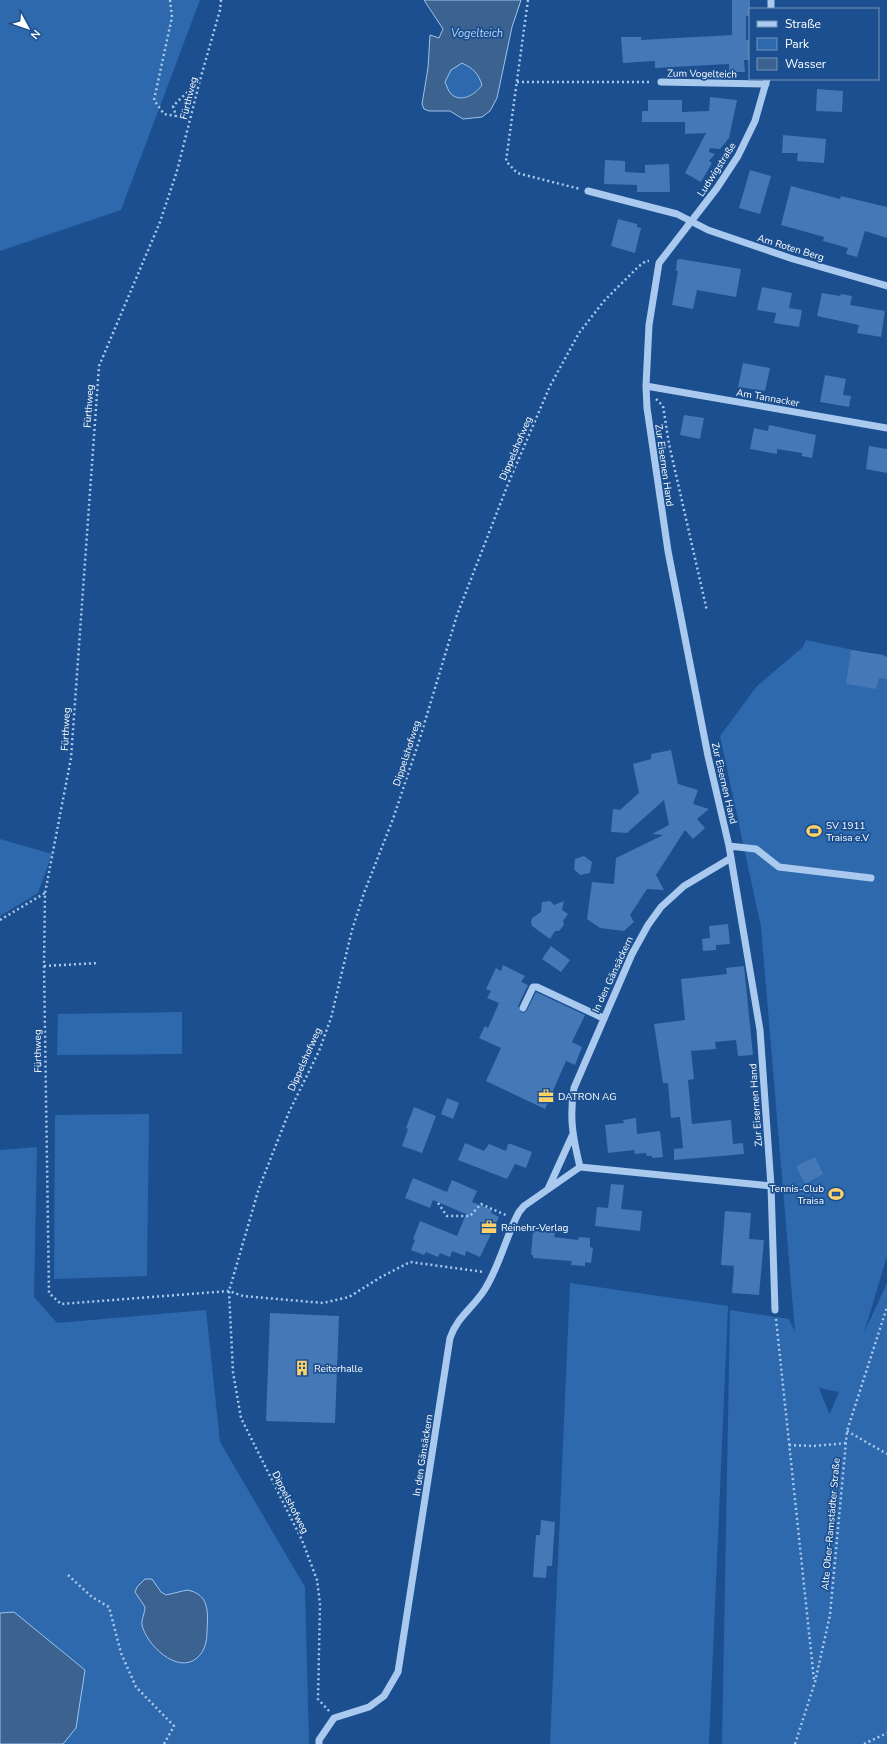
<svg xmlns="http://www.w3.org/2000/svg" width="887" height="1744" font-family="'Nunito Sans',sans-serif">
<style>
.green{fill:#2e69ad;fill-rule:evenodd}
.water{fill:#3c6290;stroke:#9cc4f0;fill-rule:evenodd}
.building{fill:#4478b7}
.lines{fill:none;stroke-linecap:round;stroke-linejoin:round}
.path{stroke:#a9c9ee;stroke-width:2.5;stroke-dasharray:2 3;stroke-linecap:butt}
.minor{stroke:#a9c9ee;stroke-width:7}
.labels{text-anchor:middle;stroke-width:3.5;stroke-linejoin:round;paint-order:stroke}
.street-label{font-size:10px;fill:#fff;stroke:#1b4f8f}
.poi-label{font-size:10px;fill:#fff;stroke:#1b4f8f;text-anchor:start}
.water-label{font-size:11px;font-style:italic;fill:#b5d3f5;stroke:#1b4f8f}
</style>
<rect width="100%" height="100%" fill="#1b4f8f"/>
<path class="green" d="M0 0H200L121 210 0 251Z
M462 63C474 69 478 73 482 85 475 95 461 103 451 94 448 91 447 86 445 82L451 70Z
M806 640 887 657V1256L864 1333 887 1283V1744H722L730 1310 789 1319 795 1332 761 927 720 736 757 686 803 647ZM819 1388 839 1392 830 1413H829Z
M0 839 52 854 38 893 0 916Z
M182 1012V1054L57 1055 58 1014Z
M149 1114 147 1276 54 1279 55 1115Z
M37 1147 34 1297 57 1323 206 1310 220 1442 305 1587 309 1744H0V1150Z
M570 1283 728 1306 709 1744H550Z"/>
<path class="water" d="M424 0H521L512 27 497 98 490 111 482 117 463 119 450 111H429L424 109 422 104 428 68 430 35 439 38 443 29ZM462 63C474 69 478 73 482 85 475 95 461 103 451 94 448 91 447 86 445 82L451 70Z
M145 1579H152L161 1592 166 1595 187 1590C210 1594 208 1613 207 1631 207 1641 205 1651 197 1658 177 1675 146 1644 142 1625 141 1620 145 1613 145 1607L135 1592 137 1587Z
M14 1612 85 1670 76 1728 63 1744H0V1613Z"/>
<path class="building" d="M732 0H750V16H746V40H750V60H744L745 72H729V64L655 68V61L623 63 621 37H641V40L732 35Z
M817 89 843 91 842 112 816 111Z
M710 97 737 100 729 138 720 149 710 148 709 152 715 154 709 161 712 163 701 182 685 173 706 133 685 134V122H642V111H648V100H682V112L709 111Z
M783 135 826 139 824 163 797 161 798 153H782Z
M605 160 625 161V172L645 173V165L669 164 670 192H637V185L604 184Z
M750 170 771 176 760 214 739 208Z
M791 186 840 199 841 196 887 207V238L865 231 857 257 846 254 848 248 823 241 824 237 781 225Z
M618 219 637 224V227L641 228 635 253 611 246Z
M680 259 741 269 736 297 697 290 693 309 672 305 678 271H676L677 260Z
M762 287 792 293 789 308 802 310 799 327 774 323 776 313 757 310Z
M822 293 840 296 841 294 852 296 850 305 885 311 881 337 857 333 859 325 817 316Z
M743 363 770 368 765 391 738 387Z
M825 375 846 379 843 395 851 396 849 407 820 402Z
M684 415 704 418 700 439 680 435Z
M769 425 816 435 812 458 802 456V453L777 449V454L750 449 754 428 768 431Z
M869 446 887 449V473L866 469Z
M851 650 884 655V656L887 657V679L879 678 876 689 846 684Z
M671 750 678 784 698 790 693 804 709 809 697 819 705 828 693 839 685 830 656 875 664 890 647 889 630 915 634 922 624 931 600 928 587 919 592 882 614 884 616 858 663 835 652 834 669 825 664 800 627 833 611 832 613 809 620 810 639 793 633 764 651 759V754Z
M584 856 592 862 590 873 580 875 574 869 575 859Z
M550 901 554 905 564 901 562 910 568 914 563 921 564 925 559 931H555L550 939 532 926 531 922 532 918 541 912 542 902Z
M728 924 730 944 716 945V950L703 951 702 939 710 938 709 926Z
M551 946 570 960 561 972 542 959Z
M503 965 525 976 521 982 528 985 518 1006 521 1012 524 1013 527 1010 536 992 585 1015 572 1042 582 1047 575 1065 566 1061 545 1109 486 1081 501 1048 479 1038 485 1026 488 1028 499 1003 487 998 491 991 486 989 496 968 501 971Z
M744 966 753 1055 738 1056 736 1040 715 1042 716 1049 691 1051 694 1079 688 1080 692 1124 731 1120 733 1144 743 1143 744 1154 674 1160V1149L683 1148 680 1117 671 1118 668 1083H663L654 1024 685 1020 681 979 727 974 726 968Z
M447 1098 459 1103 453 1119 441 1114Z
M414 1107 436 1116 422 1153 402 1146 408 1129 406 1128Z
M636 1118 637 1134 660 1131 663 1157 652 1158V1156H647L646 1153 635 1154 634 1150 608 1153 605 1125 624 1123 623 1120Z
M465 1143 484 1151 489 1144 506 1151 508 1144H511L532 1152 526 1168 515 1164 507 1179 458 1160Z
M815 1157 823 1174 805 1184 796 1166Z
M413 1178 447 1192 452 1180 477 1191 472 1202 492 1210 491 1213 499 1217 480 1257 466 1251 465 1256 452 1251 450 1257 440 1253 438 1257 426 1252 424 1255 411 1250 415 1240 413 1239 420 1221 457 1236 466 1214 433 1200 430 1208 405 1198Z
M611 1184 624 1185 621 1209 642 1211 640 1231 595 1226 597 1207 608 1208Z
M725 1211 751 1213 749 1239 764 1240 759 1295 732 1293 734 1266 721 1265Z
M533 1231 555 1233 554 1237 578 1240 579 1237 590 1238V1247L593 1248 591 1263 585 1262V1266L571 1265 572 1261 533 1258V1255H531Z
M270 1313 339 1316 335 1423 266 1421Z
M541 1520 555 1522 552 1566H547L546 1578 533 1577 536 1535H540Z"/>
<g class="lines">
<path class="path" d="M170 0 172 17 154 100 164 114 176 116 173 106 199 81
M221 0 220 10 200 80 177 171 160 222 99 366 71 758 45 893 44 966 49 1293 61 1304 229 1291 243 1296 323 1303 349 1297 381 1277 410 1262 484 1272
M528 0 506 161 517 173 580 189
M517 82H652
M656 399 663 406 669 444 707 611
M0 920 45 893
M44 966 99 963
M438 1203 447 1216H470L481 1204 508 1216
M776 1319 814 1680
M847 1431 887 1454
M789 1445 814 1446 846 1443
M68 1575 92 1597 109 1607 121 1653 136 1687 174 1726 164 1744
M329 1711 318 1699 320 1604 317 1580 302 1540 241 1418 233 1372 229 1291 259 1188 289 1112 319 1051 331 1018 352 930 364 893 393 819 420 738 457 615 508 484 550 386 579 333 604 301 638 267 646 261H649
M795 1744 815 1682 830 1615 847 1431 887 1307
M864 1744 887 1733"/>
<path class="minor" d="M771 0V9
M767 79 755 121 738 156 717 188 659 263 649 325 646 386 647 408 668 551 708 756 729 846 760 1030 771 1186 775 1310
M661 82 766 84
M588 191 677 214 708 230 793 259 887 286
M646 386 887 428
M729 846 756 849 779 867 871 878
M523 1008 533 987H537L603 1018
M580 1167C573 1138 569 1118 574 1088L632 954 648 925 661 907 684 886 731 858
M548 1189 572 1136
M319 1744V1740L334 1718 369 1707 384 1696 398 1672 450 1338C457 1317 474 1307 485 1289 500 1265 506 1236 519 1212L524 1206 580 1167 771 1186"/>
</g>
<defs>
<g id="stadium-bare" transform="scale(1.2)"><path d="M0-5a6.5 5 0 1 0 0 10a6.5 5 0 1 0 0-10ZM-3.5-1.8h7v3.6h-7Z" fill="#ffd166" stroke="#1b4f8f" stroke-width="2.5" paint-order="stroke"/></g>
<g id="office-bare" transform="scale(1.2)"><path d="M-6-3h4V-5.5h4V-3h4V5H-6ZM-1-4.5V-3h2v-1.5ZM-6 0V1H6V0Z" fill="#ffd166" stroke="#1b4f8f" stroke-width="2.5" paint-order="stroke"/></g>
<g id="building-bare" transform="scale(1.2)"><path d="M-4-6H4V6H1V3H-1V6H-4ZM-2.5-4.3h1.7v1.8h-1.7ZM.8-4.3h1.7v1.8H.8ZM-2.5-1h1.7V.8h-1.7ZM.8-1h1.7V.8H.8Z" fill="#ffd166" stroke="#1b4f8f" stroke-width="2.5" paint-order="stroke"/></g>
</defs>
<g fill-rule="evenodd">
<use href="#stadium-bare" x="814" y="831"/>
<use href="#office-bare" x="546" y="1096"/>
<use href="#stadium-bare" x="836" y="1194"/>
<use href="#office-bare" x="489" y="1227"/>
<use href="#building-bare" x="302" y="1368"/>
</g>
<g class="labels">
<g class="street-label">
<text transform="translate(702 73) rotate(1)" y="4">Zum Vogelteich</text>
<text transform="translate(188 98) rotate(-76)" y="4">Fürthweg</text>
<text transform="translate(716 169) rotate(-57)" y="4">Ludwigstraße</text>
<text transform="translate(791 247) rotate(17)" y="4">Am Roten Berg</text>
<text transform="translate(768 397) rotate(10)" y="4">Am Tannacker</text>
<text transform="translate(88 406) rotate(-86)" y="4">Fürthweg</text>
<text transform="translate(515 448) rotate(-67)" y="4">Dippelshofweg</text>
<text transform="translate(665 465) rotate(82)" y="4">Zur Eisernen Hand</text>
<text transform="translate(65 729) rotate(-87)" y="4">Fürthweg</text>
<text transform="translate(406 753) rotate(-72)" y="4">Dippelshofweg</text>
<text transform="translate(725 783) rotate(77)" y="4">Zur Eisernen Hand</text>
<text transform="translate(612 974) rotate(-65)" y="4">In den Gänsäckern</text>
<text transform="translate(37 1051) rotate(-91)" y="4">Fürthweg</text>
<text transform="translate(304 1059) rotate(-66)" y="4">Dippelshofweg</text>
<text transform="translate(755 1105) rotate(-94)" y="4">Zur Eisernen Hand</text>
<text transform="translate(422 1455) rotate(-81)" y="4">In den Gänsäckern</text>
<text transform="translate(291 1502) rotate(63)" y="4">Dippelshofweg</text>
<text transform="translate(830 1524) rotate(-85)" y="4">Alte Ober-Ramstädter Straße</text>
</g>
<g class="poi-label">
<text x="826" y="829">SV 1911<tspan x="826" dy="12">Traisa e.V</tspan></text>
<text x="558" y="1100">DATRON AG</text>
<text x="824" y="1192" text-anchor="end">Tennis-Club<tspan x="824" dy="12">Traisa</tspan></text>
<text x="501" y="1231">Reinehr-Verlag</text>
<text x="314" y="1372">Reiterhalle</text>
</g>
<g class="water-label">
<text x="477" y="37">Vogelteich</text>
</g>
</g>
<rect x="749" y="8" width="130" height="72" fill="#1b4f8f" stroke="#7695bc"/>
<rect x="757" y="21" width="20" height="6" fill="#a9c9ee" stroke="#7695bc"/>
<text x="785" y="28" font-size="12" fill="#ffffff">Straße</text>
<rect x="757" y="38" width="20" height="12" fill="#2e69ad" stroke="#7695bc"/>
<text x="785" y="48" font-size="12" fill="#ffffff">Park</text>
<rect x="757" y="58" width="20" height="12" fill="#3c6290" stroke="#7695bc"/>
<text x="785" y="68" font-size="12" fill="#ffffff">Wasser</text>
<g transform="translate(28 28) rotate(130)" stroke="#1b4f8f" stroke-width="3" paint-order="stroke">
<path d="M0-3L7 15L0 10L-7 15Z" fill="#ffffff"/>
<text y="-6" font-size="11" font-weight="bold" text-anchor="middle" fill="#ffffff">N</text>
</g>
</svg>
